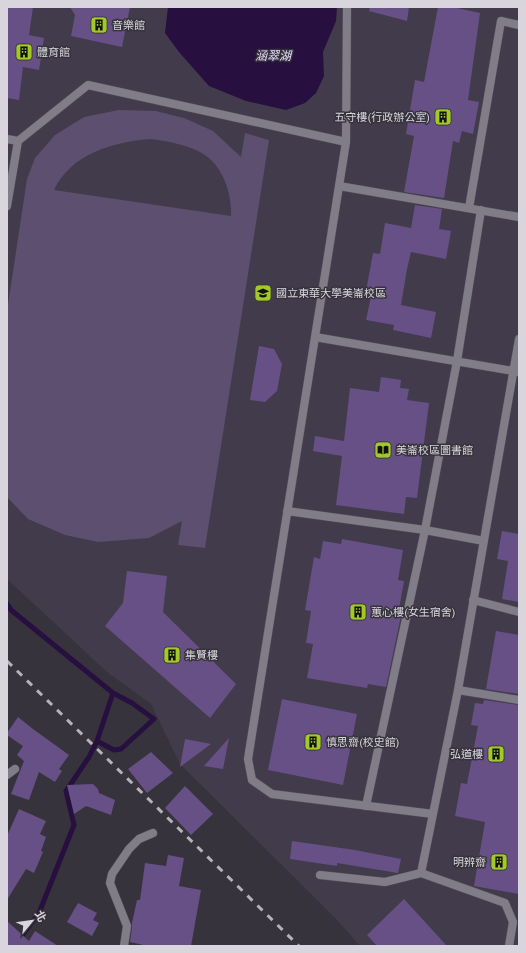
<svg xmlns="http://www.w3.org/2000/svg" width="526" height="953" font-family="'Crimson Pro','Noto Sans TC',serif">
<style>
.built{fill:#423b4b}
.green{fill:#5c4f70;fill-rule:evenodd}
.water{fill:#270f3f}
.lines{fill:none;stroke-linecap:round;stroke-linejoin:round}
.stream{stroke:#270f3f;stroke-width:5}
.building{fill:#675086}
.service-casing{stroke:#56525a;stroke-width:9}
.service{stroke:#817d88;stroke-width:8}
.rail{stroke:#b5b2ba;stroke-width:3;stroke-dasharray:7 7;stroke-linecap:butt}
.labels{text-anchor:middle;stroke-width:3;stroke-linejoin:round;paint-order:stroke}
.poi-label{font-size:11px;fill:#d8d5dc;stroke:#36333c;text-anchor:start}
.water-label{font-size:12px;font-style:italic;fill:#e9dcfe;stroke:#36333c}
</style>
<rect width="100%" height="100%" fill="#36333c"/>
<path class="built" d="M7 7H519V946H360L337 920 180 764 151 704 107 672 7 579Z"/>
<path class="green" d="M119 110 156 111 184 118 213 131 241 157 245 133 269 140 205 548 178 545 182 521 149 538 98 542 65 535 28 519 7 497V311L27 179 35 158 55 135 84 117ZM150 139C167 141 183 144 198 151 222 162 232 192 231 216L54 190C71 154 113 142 150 139Z"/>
<path class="water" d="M168 7H337L336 21 323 52 324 76 316 93 305 103 286 110 246 101 209 86 179 52 165 33Z"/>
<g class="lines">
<path class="stream" d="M7 604 11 610 113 693 97 741 89 757 66 791 74 825 39 913 14 946
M97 741 114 750 121 749 154 719 132 703 113 693"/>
</g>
<path class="building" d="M7 7H33L29 35 44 38 39 70 23 67 19 100 7 98Z
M70 7H130L122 47 71 36 75 15Z
M370 7H409L407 21 369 11Z
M438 7H452L480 13 468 100 479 102 473 134 462 131 459 143 453 141 444 198 404 192 414 136 406 134 415 80 424 82Z
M415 205 442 209 439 229 451 231 446 259 411 252 407 269 401 305 436 312 431 338 393 330 394 325 366 320 372 292 366 291 373 253 380 254 385 223 411 228Z
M259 346 274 349 282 364 277 391 265 402 250 400Z
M381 377 401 380 400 388 409 389 407 400 429 403 417 498 406 497 404 514 336 505 342 456 313 451 315 436 344 441 350 388 379 392Z
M502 531 519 534V602L502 599 508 561 497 559Z
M342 539 403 550 398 580 404 581 398 615 401 616 386 687 368 684 367 688 307 678 313 644 306 643 311 611 305 610 314 557 320 559 323 541 341 544Z
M127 571 167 576 163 612 236 684 210 718 105 626 123 603Z
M496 631 519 635V694L486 689Z
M282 699 357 714 343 785 268 770Z
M484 700 519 705V894L474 886 485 822 455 816 461 783 467 784 478 726 471 725 475 703 483 704Z
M18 717 33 729 69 755 59 769 62 771 55 782 39 772 29 800 11 794 24 761 17 755 23 746 7 735V733Z
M229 738 223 769 204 766Z
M185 739 211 744 180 767Z
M151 752 173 773 147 793 128 769Z
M93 784 98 789 99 793 115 800 111 815 86 806 74 814 67 785Z
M185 786 213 814 191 835 165 808Z
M19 809 46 821 40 834 46 837 41 851 43 852 34 873 26 869 7 900V836Z
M292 841 355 850 401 859 398 873 337 863V866L290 859Z
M168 855 184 858 179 886 201 890 191 946H148L130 942 132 927V923L137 900H140L145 863 166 866Z
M404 899 447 946H377L367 935Z
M78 903 97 913 93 920 99 923 92 936 67 922Z
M7 921 29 941 35 931 58 946H7Z"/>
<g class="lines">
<g class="service-casing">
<path id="service" d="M7 139 18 141 7 206
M18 141 88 85 346 142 248 759 252 780 272 794 433 814 458 690 519 339
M346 142 347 7
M339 186 519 217
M469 208 501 21 519 25
M315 337 519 372
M287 511 425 530 484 541
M473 600 519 612
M458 690 519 700
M7 775 15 769
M366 806 425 530 457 361 481 210
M421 873 433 814
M320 875 385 882 421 873 505 903 513 922 509 946
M124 946 127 926 110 883 112 874 129 849 139 839 153 833"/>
</g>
<use href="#service" class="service"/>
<path class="rail" d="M7 661 299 946"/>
</g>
<defs>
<g id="building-square" transform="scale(0.9)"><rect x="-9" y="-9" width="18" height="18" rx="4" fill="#a3c926" stroke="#36333c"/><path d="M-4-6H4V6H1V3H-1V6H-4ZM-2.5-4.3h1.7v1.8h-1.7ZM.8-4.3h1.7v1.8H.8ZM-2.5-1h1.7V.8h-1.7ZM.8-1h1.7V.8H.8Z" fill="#111"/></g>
<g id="university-square" transform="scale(0.9)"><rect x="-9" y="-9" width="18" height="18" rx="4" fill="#a3c926" stroke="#36333c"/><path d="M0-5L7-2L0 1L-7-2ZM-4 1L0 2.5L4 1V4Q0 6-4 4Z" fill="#111"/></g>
<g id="library-square" transform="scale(0.9)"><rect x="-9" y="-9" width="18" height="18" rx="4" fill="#a3c926" stroke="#36333c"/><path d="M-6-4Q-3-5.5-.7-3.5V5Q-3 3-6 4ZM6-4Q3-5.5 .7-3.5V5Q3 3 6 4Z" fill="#111"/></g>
</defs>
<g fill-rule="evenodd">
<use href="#building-square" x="99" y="25"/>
<use href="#building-square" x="24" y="52"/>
<use href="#building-square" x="443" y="117"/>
<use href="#university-square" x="263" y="293"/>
<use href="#library-square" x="383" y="450"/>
<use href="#building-square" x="358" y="612"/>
<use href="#building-square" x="172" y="655"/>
<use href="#building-square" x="313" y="742"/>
<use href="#building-square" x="496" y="754"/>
<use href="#building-square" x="499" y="862"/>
</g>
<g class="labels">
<g class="poi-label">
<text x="112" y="29">音樂館</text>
<text x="37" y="56">體育館</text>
<text x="430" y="121" text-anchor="end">五守樓(行政辦公室)</text>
<text x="276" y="297">國立東華大學美崙校區</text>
<text x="396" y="454">美崙校區圖書館</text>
<text x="371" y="616">蕙心樓(女生宿舍)</text>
<text x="185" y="659">集賢樓</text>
<text x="326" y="746">慎思齋(校史館)</text>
<text x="483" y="758" text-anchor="end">弘道樓</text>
<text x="486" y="866" text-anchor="end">明辨齋</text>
</g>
<g class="water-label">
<text x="273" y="60">涵翠湖</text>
</g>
</g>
<rect width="526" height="953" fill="none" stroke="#d8d5dc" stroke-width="16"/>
<g transform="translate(32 921) rotate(61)" stroke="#36333c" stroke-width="3" paint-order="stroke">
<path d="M0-3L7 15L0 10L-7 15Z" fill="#d8d5dc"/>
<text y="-6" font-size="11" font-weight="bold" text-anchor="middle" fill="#d8d5dc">北</text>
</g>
</svg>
